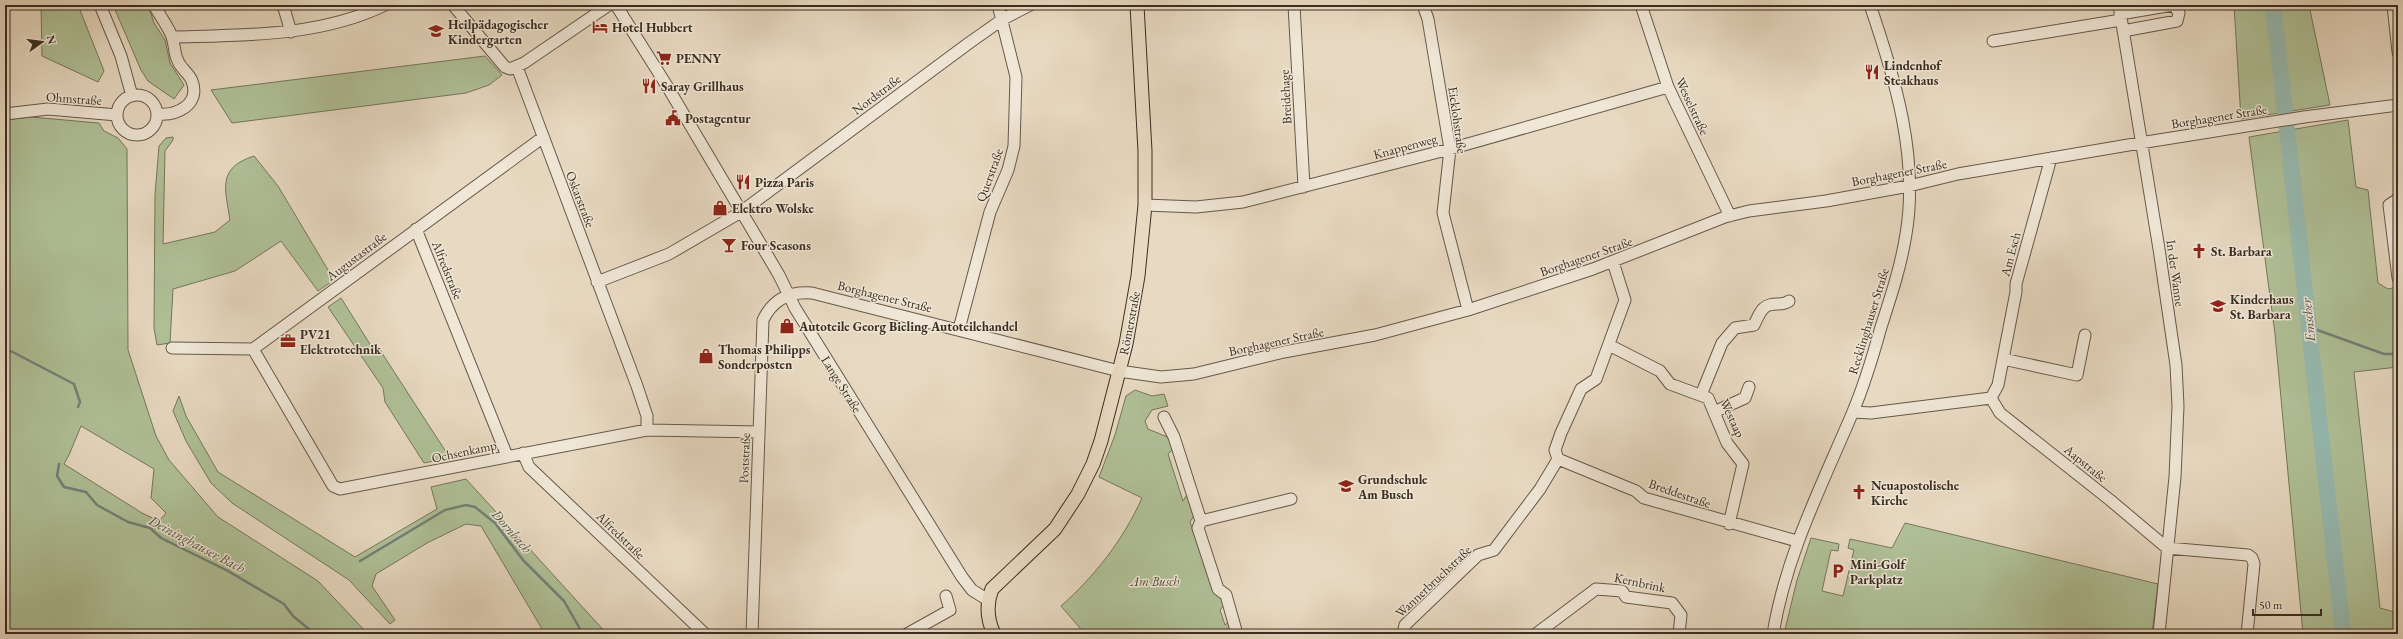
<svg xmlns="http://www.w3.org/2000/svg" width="2403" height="639" font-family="'EB Garamond',serif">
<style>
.green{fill:#b0c198;stroke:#75775c;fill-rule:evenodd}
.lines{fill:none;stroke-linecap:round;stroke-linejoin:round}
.stream{stroke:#728278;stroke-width:2.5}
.river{stroke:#97bbb2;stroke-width:16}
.minor-casing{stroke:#665849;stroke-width:13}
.major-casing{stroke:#3a2d21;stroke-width:15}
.minor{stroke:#f0e7d7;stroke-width:11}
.major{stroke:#e8dac2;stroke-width:13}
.labels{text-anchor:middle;stroke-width:3;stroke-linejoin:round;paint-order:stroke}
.poi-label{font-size:13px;font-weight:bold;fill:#3a2d21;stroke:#f0e7d7;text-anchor:start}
.street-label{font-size:13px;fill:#3a2d21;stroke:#f0e7d7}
.park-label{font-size:13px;font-style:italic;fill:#524b39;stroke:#f0e7d7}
.water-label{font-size:14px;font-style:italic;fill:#515045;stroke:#f0e7d7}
</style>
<rect width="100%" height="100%" fill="#e8dac2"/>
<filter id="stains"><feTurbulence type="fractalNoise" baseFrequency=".005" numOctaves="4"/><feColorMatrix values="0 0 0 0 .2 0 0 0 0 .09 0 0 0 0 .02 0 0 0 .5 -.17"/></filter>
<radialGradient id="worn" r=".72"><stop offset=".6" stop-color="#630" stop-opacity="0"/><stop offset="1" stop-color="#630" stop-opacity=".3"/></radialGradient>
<path class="green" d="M41 5H78L104 71 98 82 42 56Z
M113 5H148L154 23 165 40 170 63 184 85 174 99 148 81 141 70Z
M2234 5H2309L2330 105 2241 119Z
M485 56 502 75 489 85 466 93 232 123 211 90Z
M31 117 99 123 104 131 118 138 127 149 128 350 156 436 169 460 218 517 318 581 368 634H5V120ZM81 426 154 469 151 498 166 513 159 521 142 513 64 464 69 455Z
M2348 120 2356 187 2368 190 2378 283 2388 289 2398 287V367L2354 372 2380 608 2398 613V634H2303L2275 334 2249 137Z
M173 137V140L165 151 163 244 215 232 230 220C225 188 217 168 254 156L278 186 334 280 318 291 281 241 235 271 173 289 170 343 157 345 154 328 155 195 159 146 166 138Z
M341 298 373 349 378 347 450 458 424 463 385 402 383 388 328 307Z
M1135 390 1152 396 1164 394 1168 406 1152 410 1145 421 1148 429 1170 438 1173 449 1168 454 1183 501 1188 493 1195 514 1190 522 1214 593 1224 600 1225 604 1220 610 1225 625 1230 620 1234 634H1085L1061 606C1095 576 1123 540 1142 498L1099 477 1115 435 1126 396Z
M179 396 186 416 218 472 355 557 437 509 431 487 466 479 607 634H545L481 526 466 524 427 543 376 574 372 586 395 620 390 624 349 580 232 503 211 483 186 441 173 411Z
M1905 523 2158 584 2152 634H1784L1797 580 1811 538 1839 544 1838 551 1831 550 1822 591 1843 596 1854 550 1848 548 1850 539 1892 548Z"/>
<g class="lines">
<path class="stream" d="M2309 327 2384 354H2398
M5 348 74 384 80 402 78 407
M59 464 57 476 64 487 86 492 97 505 128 522 150 528 161 538 228 571 284 604 293 616 315 634
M360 561 445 510 466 505 475 507 495 523 523 560 564 601 583 634"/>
<path class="river" d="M2273 5 2343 634"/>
<g class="minor-casing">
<path id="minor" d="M100 5 121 56 132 96
M154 5C158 13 170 29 172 37 175 45 174 54 178 61 181 69 189 73 192 81 201 105 176 116 157 114
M283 5 291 32
M453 5 505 67 510 69 524 63 609 5
M616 5 667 86 779 275 795 308 962 577 972 590 988 600
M1294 5 1304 187
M1423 5 1428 19 1450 149 1443 213 1468 310
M1641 5 1668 87 1730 216
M2119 5 2159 249 2176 365 2178 406 2175 477 2159 634
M2393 5 2398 52
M2120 14 2173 5
M2123 31 2177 21 2179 13 2174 5
M172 37C244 35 319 37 385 5
M1993 41 2121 20
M517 67 637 386 647 416V430
M117 115a20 20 0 1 1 40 0a20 20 0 1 1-40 0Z
M5 114 48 109 117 115
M2398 199 2389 205 2398 278
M1145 205 1196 207 1243 202 1450 149 1668 87
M416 229 507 456
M597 282 669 254 741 212 969 43 1003 19 1030 5
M959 329 990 212 1008 170 1014 146 1016 77 998 5
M1609 345 1660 371 1670 384 1708 398 1727 443 1743 464 1729 524
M172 348 253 349 542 138
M253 349 333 486 340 489 647 430 759 432
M2003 359 2077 375 2085 335
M1701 395 1722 343 1735 328 1754 325C1757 319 1760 311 1764 308 1771 301 1782 307 1789 301
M1991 398 1998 385 2016 292V284L2051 158
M1991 398 2000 413 2110 500 2167 548
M1714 412 1745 398 1749 387
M1853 412 1871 413 1991 398
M1164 417 1174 437 1201 521 1198 528 1218 589 1226 595 1237 634
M523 453 529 467 705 634
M1558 459 1636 491 1644 498 1797 541
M1201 521 1291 499
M2167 548 2248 555 2252 558 2254 564 2247 634
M752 634 763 320C773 299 790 291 812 293L1119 371 1161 377 1194 374 1284 352 1375 335 1468 310 1593 269 1725 217 1749 211 1826 201 1909 186 1958 174 2140 143 2304 117 2398 105
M907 634 950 610 946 596
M1403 634 1405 625 1478 555 1494 550 1540 489 1558 459 1555 450 1561 433 1581 389 1596 379 1625 300 1613 262
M1536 634 1596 589 1622 591 1626 597 1672 603 1681 615 1679 634
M1773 634C1786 555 1821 487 1852 414 1864 386 1873 356 1881 327 1891 296 1901 266 1906 234 1919 157 1895 78 1870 5"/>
</g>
<g class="major-casing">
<path id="major" d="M994 634C987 619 986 604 992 589L1055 529 1078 494 1093 464 1101 441 1126 344 1138 276 1145 205V151L1137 5"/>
</g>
<use href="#minor" class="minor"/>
<use href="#major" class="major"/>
</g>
<defs>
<g id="hotel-bare" transform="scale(1.2)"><path d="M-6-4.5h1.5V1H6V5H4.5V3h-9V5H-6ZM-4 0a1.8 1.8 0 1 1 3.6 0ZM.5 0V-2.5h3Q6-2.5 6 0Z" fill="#8f2418" stroke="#f0e7d7" stroke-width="2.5" paint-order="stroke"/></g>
<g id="school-bare" transform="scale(1.2)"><path d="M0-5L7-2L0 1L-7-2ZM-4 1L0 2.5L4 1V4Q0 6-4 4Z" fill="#8f2418" stroke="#f0e7d7" stroke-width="2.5" paint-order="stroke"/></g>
<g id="supermarket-bare" transform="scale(1.2)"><path d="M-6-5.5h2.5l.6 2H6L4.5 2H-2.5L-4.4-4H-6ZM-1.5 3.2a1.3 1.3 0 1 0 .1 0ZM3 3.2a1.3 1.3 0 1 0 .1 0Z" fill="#8f2418" stroke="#f0e7d7" stroke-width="2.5" paint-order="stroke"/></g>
<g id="restaurant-bare" transform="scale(1.2)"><path d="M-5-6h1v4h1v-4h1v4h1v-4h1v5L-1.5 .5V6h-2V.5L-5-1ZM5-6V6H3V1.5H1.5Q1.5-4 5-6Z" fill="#8f2418" stroke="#f0e7d7" stroke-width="2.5" paint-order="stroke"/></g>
<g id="civic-bare" transform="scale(1.2)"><path d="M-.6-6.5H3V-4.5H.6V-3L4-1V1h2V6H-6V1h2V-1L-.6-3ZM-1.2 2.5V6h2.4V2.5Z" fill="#8f2418" stroke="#f0e7d7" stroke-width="2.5" paint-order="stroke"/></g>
<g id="shop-bare" transform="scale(1.2)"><path d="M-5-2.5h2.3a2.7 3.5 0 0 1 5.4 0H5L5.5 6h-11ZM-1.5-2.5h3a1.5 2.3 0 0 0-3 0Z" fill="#8f2418" stroke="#f0e7d7" stroke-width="2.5" paint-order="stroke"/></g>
<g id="bar-bare" transform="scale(1.2)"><path d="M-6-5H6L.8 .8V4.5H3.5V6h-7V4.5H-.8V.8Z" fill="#8f2418" stroke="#f0e7d7" stroke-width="2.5" paint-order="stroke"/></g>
<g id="church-bare" transform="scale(1.2)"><path d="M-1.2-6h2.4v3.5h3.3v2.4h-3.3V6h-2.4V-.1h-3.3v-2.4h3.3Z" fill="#8f2418" stroke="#f0e7d7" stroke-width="2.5" paint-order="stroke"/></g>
<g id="office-bare" transform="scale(1.2)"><path d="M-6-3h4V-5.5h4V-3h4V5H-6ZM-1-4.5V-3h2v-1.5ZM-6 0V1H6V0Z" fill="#8f2418" stroke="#f0e7d7" stroke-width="2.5" paint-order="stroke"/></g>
<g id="parking-bare" transform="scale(1.2)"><path d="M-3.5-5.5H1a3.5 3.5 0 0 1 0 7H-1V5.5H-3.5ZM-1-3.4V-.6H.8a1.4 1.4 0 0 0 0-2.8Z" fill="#8f2418" stroke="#f0e7d7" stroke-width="2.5" paint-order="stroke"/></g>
</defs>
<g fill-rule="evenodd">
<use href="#hotel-bare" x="600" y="27"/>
<use href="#school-bare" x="436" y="31"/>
<use href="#supermarket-bare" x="664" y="58"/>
<use href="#restaurant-bare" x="1872" y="72"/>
<use href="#restaurant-bare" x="649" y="86"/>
<use href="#civic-bare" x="673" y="118"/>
<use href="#restaurant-bare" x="743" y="182"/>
<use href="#shop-bare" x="720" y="208"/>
<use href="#bar-bare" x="729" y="245"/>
<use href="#church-bare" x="2199" y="251"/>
<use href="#school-bare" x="2218" y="306"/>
<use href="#shop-bare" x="787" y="326"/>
<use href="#office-bare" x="288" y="341"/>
<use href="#shop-bare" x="706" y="356"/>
<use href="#school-bare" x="1346" y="486"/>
<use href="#church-bare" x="1859" y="492"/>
<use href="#parking-bare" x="1838" y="571"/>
</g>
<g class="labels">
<g class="poi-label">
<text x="448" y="29">Heilpädagogischer<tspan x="448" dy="15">Kindergarten</tspan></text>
<text x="612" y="32">Hotel Hubbert</text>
<text x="676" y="63">PENNY</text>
<text x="1884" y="70">Lindenhof<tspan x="1884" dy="15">Steakhaus</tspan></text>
<text x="661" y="91">Saray Grillhaus</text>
<text x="685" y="123">Postagentur</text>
<text x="755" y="187">Pizza Paris</text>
<text x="732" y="213">Elektro Wolske</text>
<text x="741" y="250">Four Seasons</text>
<text x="2211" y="256">St. Barbara</text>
<text x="2230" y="304">Kinderhaus<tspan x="2230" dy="15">St. Barbara</tspan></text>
<text x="799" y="331">Autoteile Georg Bieling Autoteilehandel</text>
<text x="300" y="339">PV21<tspan x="300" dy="15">Elektrotechnik</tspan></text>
<text x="718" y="354">Thomas Philipps<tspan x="718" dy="15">Sonderposten</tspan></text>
<text x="1358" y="484">Grundschule<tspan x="1358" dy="15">Am Busch</tspan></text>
<text x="1871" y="490">Neuapostolische<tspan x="1871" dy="15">Kirche</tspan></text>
<text x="1850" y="569">Mini-Golf<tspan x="1850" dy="15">Parkplatz</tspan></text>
</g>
<g class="street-label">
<text transform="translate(876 94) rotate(-37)" y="5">Nordstraße</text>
<text transform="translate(1285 97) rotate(-93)" y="5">Breidehage</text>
<text transform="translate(74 98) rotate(4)" y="5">Ohmstraße</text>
<text transform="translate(1693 106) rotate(65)" y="5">Wesselstraße</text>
<text transform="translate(2219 116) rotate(-9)" y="5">Borghagener Straße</text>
<text transform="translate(1458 120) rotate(82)" y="5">Eicklohstraße</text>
<text transform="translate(1405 146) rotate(-15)" y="5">Knappenweg</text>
<text transform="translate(1899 172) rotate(-11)" y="5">Borghagener Straße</text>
<text transform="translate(989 175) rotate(-70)" y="5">Querstraße</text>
<text transform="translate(581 199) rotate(69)" y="5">Oskarstraße</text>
<text transform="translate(2010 254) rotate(-75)" y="5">Am Esch</text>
<text transform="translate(356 256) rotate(-37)" y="5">Augustastraße</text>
<text transform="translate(1586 256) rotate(-19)" y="5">Borghagener Straße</text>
<text transform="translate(448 270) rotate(68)" y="5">Alfredstraße</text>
<text transform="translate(2176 273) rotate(82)" y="5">In der Wanne</text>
<text transform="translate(885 296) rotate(14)" y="5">Borghagener Straße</text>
<text transform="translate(1868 321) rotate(-73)" y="5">Recklinghauser Straße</text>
<text transform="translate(1129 323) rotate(-79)" y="5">Römerstraße</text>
<text transform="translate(1276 341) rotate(-12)" y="5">Borghagener Straße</text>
<text transform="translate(842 384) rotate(58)" y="5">Lange Straße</text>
<text transform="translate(1733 418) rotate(65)" y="5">Westaap</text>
<text transform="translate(464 451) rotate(-12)" y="5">Ochsenkamp</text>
<text transform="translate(744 458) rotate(-88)" y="5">Poststraße</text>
<text transform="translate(2086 463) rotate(39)" y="5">Aapstraße</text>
<text transform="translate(1680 493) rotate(19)" y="5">Breddestraße</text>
<text transform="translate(621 535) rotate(44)" y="5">Alfredstraße</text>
<text transform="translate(1433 581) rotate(-43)" y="5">Wannerbruchstraße</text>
<text transform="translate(1640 582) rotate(12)" y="5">Kernbrink</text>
</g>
<g class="park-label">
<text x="1155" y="586">Am Busch</text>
</g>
<g class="water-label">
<text transform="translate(2308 320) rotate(-96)" y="5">Emscher</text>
<text transform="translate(512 531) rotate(49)" y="5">Dornbach</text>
<text transform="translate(197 544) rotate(28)" y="5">Deininghauser Bach</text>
</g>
</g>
<rect width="2403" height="639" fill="none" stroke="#e8dac2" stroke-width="20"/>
<rect x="6" y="6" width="2391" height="627" fill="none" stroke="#3a2d21" stroke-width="2"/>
<rect x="10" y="10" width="2383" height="619" fill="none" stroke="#3a2d21"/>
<g transform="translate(42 42) rotate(76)" stroke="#f0e7d7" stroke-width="3" paint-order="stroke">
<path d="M0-3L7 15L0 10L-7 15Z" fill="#3a2d21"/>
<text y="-6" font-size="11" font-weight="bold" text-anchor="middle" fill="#3a2d21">N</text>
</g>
<path d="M2253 609v6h68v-6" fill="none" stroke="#3a2d21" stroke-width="2"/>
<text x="2259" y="609" font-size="12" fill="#3a2d21" stroke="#f0e7d7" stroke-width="3" paint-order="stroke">50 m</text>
<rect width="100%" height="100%" filter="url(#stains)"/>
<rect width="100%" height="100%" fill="url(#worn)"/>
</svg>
